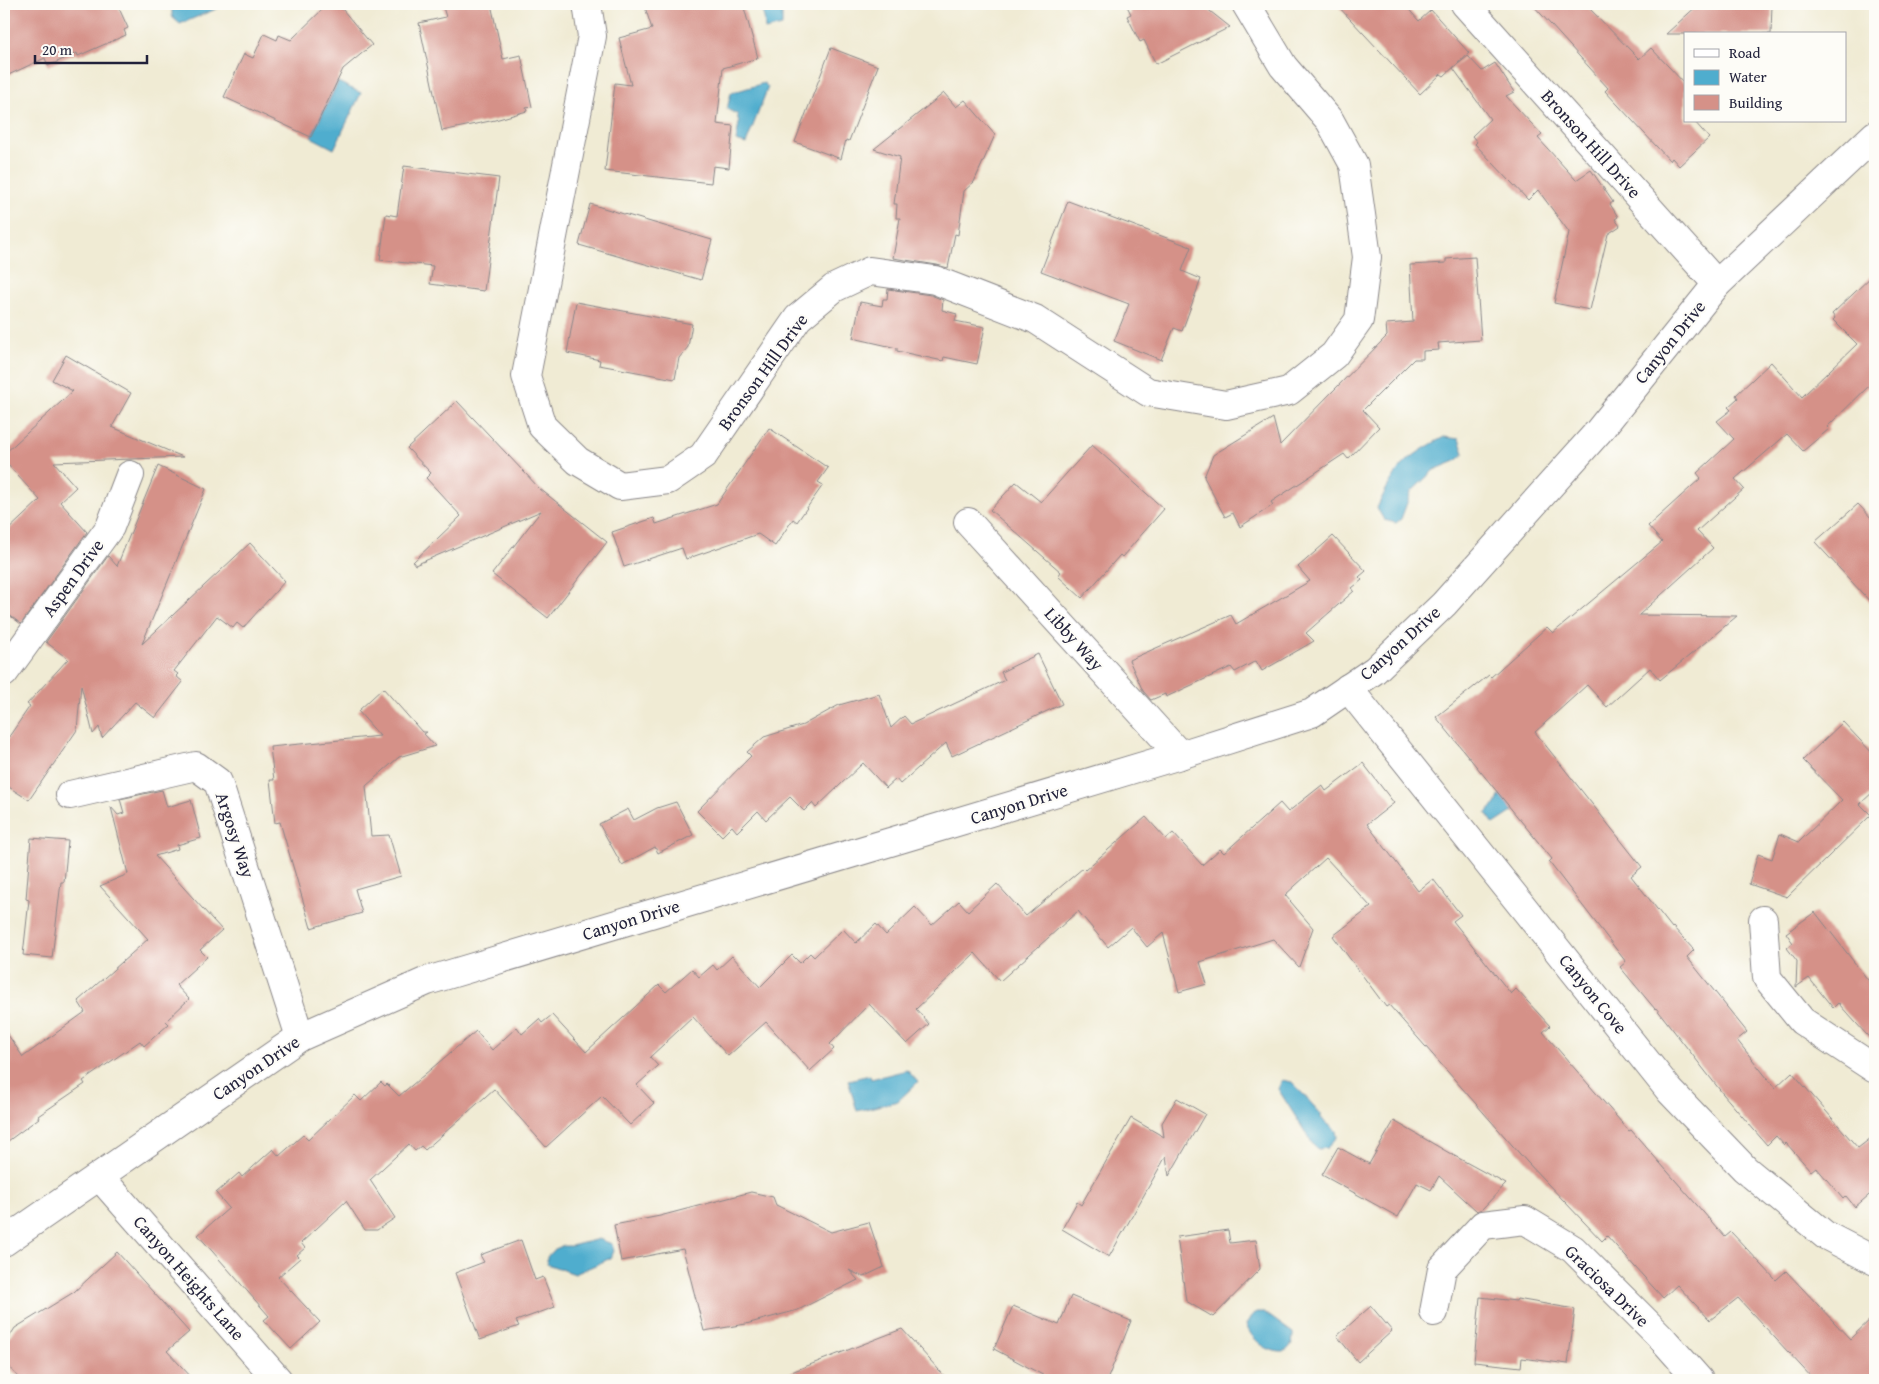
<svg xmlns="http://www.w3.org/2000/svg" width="1879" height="1384" font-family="'Gentium Book Plus',serif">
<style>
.water{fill:#4fadce;stroke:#386884}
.building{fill:#d59188}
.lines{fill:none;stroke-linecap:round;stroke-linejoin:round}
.street-casing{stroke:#898688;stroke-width:30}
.secondary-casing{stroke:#898688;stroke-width:30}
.street{stroke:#fff;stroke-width:28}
.secondary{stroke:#fff;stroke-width:28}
.labels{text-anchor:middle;stroke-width:4.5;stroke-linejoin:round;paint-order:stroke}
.street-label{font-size:18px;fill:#22223b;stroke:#fdfcf7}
</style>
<rect width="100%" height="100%" fill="#fdfcf7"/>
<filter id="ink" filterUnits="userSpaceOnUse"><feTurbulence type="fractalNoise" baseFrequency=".02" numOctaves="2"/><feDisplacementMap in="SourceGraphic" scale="10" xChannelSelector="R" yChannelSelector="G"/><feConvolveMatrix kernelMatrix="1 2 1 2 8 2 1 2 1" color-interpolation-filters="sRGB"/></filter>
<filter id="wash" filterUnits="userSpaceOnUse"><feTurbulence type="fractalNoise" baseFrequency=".0096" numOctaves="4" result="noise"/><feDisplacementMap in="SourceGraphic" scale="20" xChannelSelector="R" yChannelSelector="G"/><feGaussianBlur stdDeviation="1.12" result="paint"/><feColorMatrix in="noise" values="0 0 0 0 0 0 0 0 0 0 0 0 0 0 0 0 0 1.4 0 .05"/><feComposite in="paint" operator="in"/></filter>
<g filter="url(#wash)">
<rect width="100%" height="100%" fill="#f0ebd4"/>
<path class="water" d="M175 4H228L180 24 172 17V7Z
M759 4H782V26L765 30 764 17Z
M338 82 361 93 334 149 311 137Z
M764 83 768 87 746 144 736 141 739 123 737 114 727 109 731 93Z
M1444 437 1459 439 1464 453 1458 460 1434 470 1411 492 1401 519 1396 523 1384 520 1377 508C1396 467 1405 458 1444 437Z
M1543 792 1494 824 1486 813 1496 804 1500 794Z
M907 1070 918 1082 898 1101 857 1111 848 1080 870 1075 871 1079Z
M1282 1080 1292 1082 1321 1114V1118L1336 1131 1337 1137 1327 1148 1318 1149 1314 1146 1278 1089Z
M599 1239 612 1244 614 1251 611 1258 575 1274 547 1264V1257L553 1250 562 1246H571Z
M1257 1312H1264L1293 1333C1293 1342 1292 1347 1284 1352 1268 1353 1251 1340 1246 1324L1251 1316Z"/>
<g id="blocks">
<path class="building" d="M4 4H117L128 28 124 30 126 35 78 56 77 53 48 66 45 58 4 77Z
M328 4H338L372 45 343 69 311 137 224 97 244 54 253 58 264 34 277 40 279 35 291 40Z
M442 4H491L503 59 521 55 532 107 526 108 527 111 495 120 442 131 419 23 446 17Z
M644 4H743L758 58 723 68 717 124 733 126 729 168 713 166 711 183 605 171 615 83 631 85 619 38 652 29Z
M1126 4H1201L1230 27 1156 64 1144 40 1140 42 1127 16 1131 14Z
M1336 4H1404L1419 21 1431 10 1469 53 1444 76 1441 74 1420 94Z
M1532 4H1585L1639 59 1651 48 1685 84V121H1694L1709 138 1679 166 1672 158 1670 161 1605 91 1608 88Z
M1699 4H1772L1771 34H1666Z
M831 48 878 66 849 141 846 140 841 159 795 142Z
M1468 56 1482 71 1495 63 1514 92 1506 96 1542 135 1538 138 1576 180 1591 170 1613 202 1610 204 1618 217 1615 219 1620 226 1608 234 1590 310 1554 303 1569 232 1538 190 1528 200 1475 144 1477 142 1472 136 1490 119 1453 68Z
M944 93 956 107 965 100 995 135 974 182 964 191 958 235 955 234 948 268 937 265 893 258 900 218H896L897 204H894L900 157 874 149Z
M404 166 499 178 484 291 430 284 433 266 380 260 386 214 397 216Z
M1068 201 1191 247 1182 271 1201 279 1182 331 1174 328 1161 360 1114 341 1129 304 1041 271Z
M590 204 712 240 701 280 579 245Z
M1475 257 1481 340 1438 343 1439 350 1423 351V359H1414L1363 410 1379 427 1348 459 1344 454 1271 502 1273 505 1240 527 1233 513 1225 517 1204 477 1213 455 1273 418 1280 445 1387 336 1386 324 1413 322 1410 265 1446 263V259Z
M1875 273V380L1827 427 1829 429 1803 451 1787 434 1735 479 1744 489 1697 531 1713 548 1639 615 1737 616 1660 680 1650 668 1607 707 1587 685 1535 732 1642 867 1631 876 1672 928 1673 927 1694 950 1687 957 1747 1032 1737 1040 1775 1088 1792 1072 1858 1148 1875 1135V1190L1855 1207 1846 1196 1843 1199 1816 1167 1811 1171 1786 1143 1784 1145 1776 1136 1767 1145 1723 1094 1656 1008 1655 1009 1620 967 1626 962 1549 862 1552 859 1436 717 1489 675 1491 677 1547 627 1553 633 1662 542 1648 526 1701 478 1697 473 1734 439 1717 421 1731 410 1728 407 1738 398 1736 395 1771 362 1802 397 1857 344 1833 320 1835 318 1832 314Z
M888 289 931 295 943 300 942 310 957 314 955 321 985 327 977 364 944 357 943 361 897 351V348L853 338 860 302 882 306 883 299H887Z
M576 302 692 324 688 347 679 358 675 379 599 365 600 360 567 353Z
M66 355 131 393 112 427 183 457 54 462 76 487 60 502 87 532 21 624 4 611V534L40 500 7 464H4V454L73 391 52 380Z
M457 401 540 489 607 542 548 618 492 574 541 511 415 565 413 562 461 516 426 478 431 473 407 448Z
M769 428 828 468 818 482 823 485 797 522 793 519 775 546 758 534 686 559 682 548 624 567 612 532 654 518 656 524 717 504Z
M1092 445 1164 509 1122 557 1120 555 1082 598 1058 576 1061 572 990 510 1016 482 1041 502Z
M158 466 206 489 142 644 250 543 285 581 243 628 237 623 233 628 217 616 174 671 178 674 176 676 183 682 155 718 135 702 102 738 99 727 93 734 81 685 77 730 29 800 4 784V744L30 706 27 704 68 659 46 642 108 556 117 566Z
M1858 504 1875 522V607L1815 542Z
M1333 536 1366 571 1359 577 1362 580 1352 588 1354 591 1306 633 1314 641 1262 671 1256 661 1235 672 1231 667 1166 697 1165 694 1151 700 1143 691 1129 660 1231 615 1236 624 1310 581 1298 567Z
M1038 654 1062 704 952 756 946 743 900 784 896 779 886 788 863 763 816 808 812 803 804 811 790 797 766 820 758 811 737 832 732 826 722 836 697 811 751 756 747 752 764 737 803 725 839 705 879 694 891 728 904 716 911 724 1005 680 1001 672Z
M383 688 422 732H427L424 734 435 746 399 757 366 786 371 836 389 835 401 876 355 889 362 913 311 928 280 822 275 823 270 780H274L270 747 380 736 358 711Z
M1843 722 1875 756V790L1860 804 1871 815 1787 897 1749 884 1758 854 1772 859 1780 834 1799 842 1842 800 1803 760Z
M1363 763 1394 803 1367 824 1418 891 1433 879 1461 915 1453 921 1511 994 1516 989 1550 1026 1543 1032 1629 1131 1631 1130 1725 1237 1731 1232 1776 1280 1786 1271 1850 1339 1875 1315V1380H1814L1738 1298 1710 1320 1677 1285 1663 1298 1607 1236 1602 1241 1527 1162 1389 1005 1386 1007 1333 936 1371 907 1326 858 1285 895 1313 928 1299 967 1273 939 1200 962 1207 984 1179 992 1163 933 1147 947 1131 927 1108 947 1078 911 1000 981 975 953 916 1009 929 1024 907 1044 869 1004 830 1044 834 1049 810 1071 766 1022 728 1056 693 1017 650 1057 658 1066 637 1085 654 1103 630 1125 602 1096 546 1147 494 1089 425 1150 421 1146 415 1151 409 1144 370 1180 395 1218 377 1230H365L346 1201 301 1243 305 1248 297 1255 300 1258 278 1277 320 1322 291 1349 264 1320 269 1316 198 1235 229 1208 216 1193 239 1173 242 1177 273 1149 279 1156 303 1135 308 1140 355 1095 361 1101 381 1082 385 1086 387 1084 399 1096 476 1031 492 1050 517 1027 522 1034 539 1019 542 1023 552 1015 586 1052 659 985 666 992 692 969 699 977 713 965 717 970 732 956 760 987 792 955 800 963 810 953 814 957 843 929 856 943 876 924 886 935 915 907 932 925 959 901 968 911 997 884 1026 916 1083 868 1085 870 1146 817 1166 839 1173 833 1202 865 1220 849 1224 853 1280 803 1288 812 1322 785 1326 791Z
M162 790 167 807 191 800 201 838 177 845 178 849 155 856 222 930 200 950 207 957 176 985 189 999 166 1021 169 1024 144 1046 140 1041 83 1081 85 1084 38 1116 39 1118 4 1144V1029L23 1057 85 1012 78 1001 148 939 100 886 128 874 111 807 118 815 124 813 120 799Z
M676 802 693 835 658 853 655 847 622 865 599 824 628 809 634 820 657 808Z
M31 838 68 841 64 882H61L52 958 23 955 29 900 26 899Z
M1815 912 1875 989V1044L1838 1003 1833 1008 1809 978 1796 987 1797 961 1787 948 1793 943 1786 933Z
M1177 1098 1205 1114 1169 1176 1166 1156 1109 1257 1062 1229 1077 1202 1081 1205 1131 1118 1164 1137 1162 1123Z
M1394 1121 1451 1154 1506 1184 1482 1209 1477 1211 1439 1176 1431 1190 1417 1183 1398 1217 1322 1175 1338 1147 1369 1164Z
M751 1192 773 1197 776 1205 831 1232 869 1222 884 1267 863 1277 849 1270 858 1280 798 1310 746 1324 704 1331 683 1249 621 1261 614 1225 660 1216Z
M1228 1230 1230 1243 1256 1240 1260 1269 1213 1317 1186 1301 1177 1237Z
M521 1240 535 1280 543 1277 555 1307 516 1321 519 1326 480 1340 455 1273 484 1262 480 1255Z
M117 1252 189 1332 167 1351 194 1380H21L4 1362V1345L15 1328 74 1292Z
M1071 1296 1131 1321 1107 1380H1052L994 1349 1013 1306 1059 1325Z
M1480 1297 1516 1301 1517 1299 1575 1309 1568 1364 1522 1358 1521 1367 1474 1362Z
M1371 1306 1392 1331 1358 1362 1337 1336Z
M902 1329 948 1380H777L776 1378Z"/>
</g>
</g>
<g filter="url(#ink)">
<use href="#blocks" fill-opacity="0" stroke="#898688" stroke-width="1"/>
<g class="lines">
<g class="street-casing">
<path id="street" d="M587 4 592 36 526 376 542 426 578 461 620 486 668 480 703 456 798 318 834 288 870 271 935 280 1035 319 1148 392 1226 405 1289 391 1334 355 1359 320 1367 257 1354 165 1330 121 1283 66 1246 4
M1465 4 1717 284
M968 522 1180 755
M4 673 110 527 130 475
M1348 688 1670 1091 1745 1169 1825 1235 1875 1261
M70 795 196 766 218 782 300 1037
M1763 920 1767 978 1802 1021 1875 1069
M100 1177 278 1380
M1434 1312 1442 1269 1483 1225 1525 1220 1573 1249 1660 1336 1699 1380"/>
</g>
<g class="secondary-casing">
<path id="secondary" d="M4 1242 300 1037 427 981 1180 755 1312 713 1375 670 1444 604 1598 432 1717 284 1875 135"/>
</g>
<use href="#street" class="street"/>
<use href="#secondary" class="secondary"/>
</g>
</g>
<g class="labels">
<g class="street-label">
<text transform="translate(1591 144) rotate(48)" y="6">Bronson Hill Drive</text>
<text transform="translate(1670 342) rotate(-51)" y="6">Canyon Drive</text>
<text transform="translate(763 372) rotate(-54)" y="6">Bronson Hill Drive</text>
<text transform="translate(73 578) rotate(-54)" y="6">Aspen Drive</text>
<text transform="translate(1074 639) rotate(48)" y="6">Libby Way</text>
<text transform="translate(1400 643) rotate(-42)" y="6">Canyon Drive</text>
<text transform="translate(1019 804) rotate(-17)" y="6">Canyon Drive</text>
<text transform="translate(235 835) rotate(72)" y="6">Argosy Way</text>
<text transform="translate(631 920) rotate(-17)" y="6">Canyon Drive</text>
<text transform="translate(1593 994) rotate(51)" y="6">Canyon Cove</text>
<text transform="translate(256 1068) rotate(-34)" y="6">Canyon Drive</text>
<text transform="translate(189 1278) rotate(49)" y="6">Canyon Heights Lane</text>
<text transform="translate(1607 1286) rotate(44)" y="6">Graciosa Drive</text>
</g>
</g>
<rect width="1879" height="1384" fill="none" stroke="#fdfcf7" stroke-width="20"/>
<rect x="1684" y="32" width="162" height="90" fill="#fdfcf7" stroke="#a5a5ac"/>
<rect x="1694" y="49" width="25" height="8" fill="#ffffff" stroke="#a5a5ac"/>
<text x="1729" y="58" font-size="15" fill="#22223b">Road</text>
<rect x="1694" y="70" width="25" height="15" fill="#4fadce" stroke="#a5a5ac"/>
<text x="1729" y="82" font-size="15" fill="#22223b">Water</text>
<rect x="1694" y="95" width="25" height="15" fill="#d59188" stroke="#a5a5ac"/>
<text x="1729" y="108" font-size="15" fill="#22223b">Building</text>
<path d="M35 55v8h112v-8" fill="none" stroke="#22223b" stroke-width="2.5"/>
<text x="42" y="55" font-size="15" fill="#22223b" stroke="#fdfcf7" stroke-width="4" paint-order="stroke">20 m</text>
</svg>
